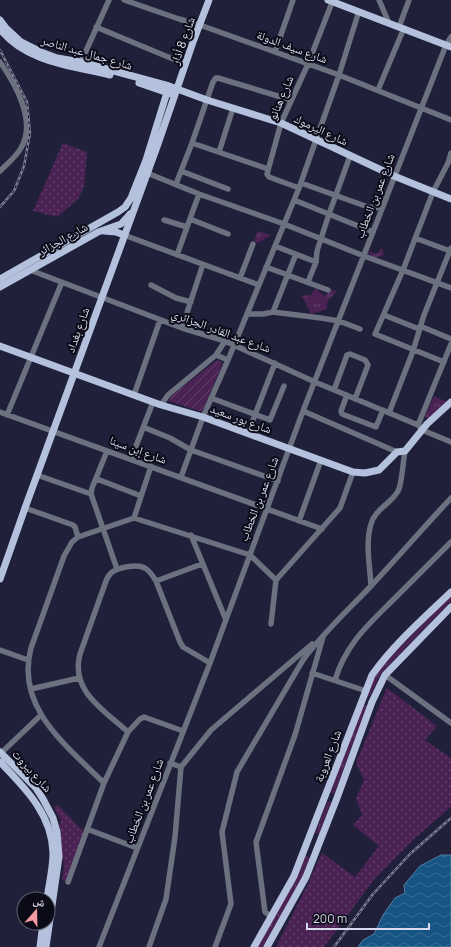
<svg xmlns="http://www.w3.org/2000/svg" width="451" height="947" font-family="Manrope,'Noto Naskh Arabic',sans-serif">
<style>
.grass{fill:url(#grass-tufts)}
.park{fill:url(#park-dots)}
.garden{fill:url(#garden-furrows)}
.water{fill:url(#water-waves);stroke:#507da3}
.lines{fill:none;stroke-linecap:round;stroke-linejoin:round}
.minor{stroke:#6b717f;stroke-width:5.5}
.major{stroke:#b3c1dd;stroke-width:7}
.rail-casing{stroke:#7c7d93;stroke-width:2.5}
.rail{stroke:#0b0b17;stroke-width:1;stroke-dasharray:3;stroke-linecap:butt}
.labels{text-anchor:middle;stroke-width:4;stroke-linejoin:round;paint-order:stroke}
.street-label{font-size:12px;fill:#d9daed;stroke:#0b0b17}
</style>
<defs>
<pattern id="grass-tufts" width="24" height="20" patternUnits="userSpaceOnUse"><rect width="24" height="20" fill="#4a2254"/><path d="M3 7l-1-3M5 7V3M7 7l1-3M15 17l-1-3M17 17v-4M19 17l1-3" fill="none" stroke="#64426d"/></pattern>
<pattern id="park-dots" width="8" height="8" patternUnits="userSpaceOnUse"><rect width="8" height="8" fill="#4a2254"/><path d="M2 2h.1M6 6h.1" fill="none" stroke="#64426d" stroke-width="1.8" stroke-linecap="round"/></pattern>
<pattern id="garden-furrows" width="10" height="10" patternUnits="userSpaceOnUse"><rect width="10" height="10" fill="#4a2254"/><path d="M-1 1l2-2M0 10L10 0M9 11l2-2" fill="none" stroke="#64426d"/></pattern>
<pattern id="water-waves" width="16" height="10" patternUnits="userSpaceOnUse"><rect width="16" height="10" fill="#165583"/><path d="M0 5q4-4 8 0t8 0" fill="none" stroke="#376d95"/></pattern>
</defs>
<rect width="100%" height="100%" fill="#20203a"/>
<path class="grass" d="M258 231 271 235 258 243 254 241Z
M382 248 384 255 373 258 367 251 376 254Z
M315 288 325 296 331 290 337 291 327 302V309L311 314 302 296 311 295Z
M434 396 447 402 429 418H426L425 416Z
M451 595V601L384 670 380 675 370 696 367 697V695L373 680 386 662Z
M363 705 367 706 334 794 330 792Z
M328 801 331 802 319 834 315 833Z
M305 855 310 858 303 876 263 947H257Z"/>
<path class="park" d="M63 143 87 152 84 187 78 199 57 217 33 211Z
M387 688 437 726 425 740 451 758V807L414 839 376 877 324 947H276L307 886 322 853 355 877 379 846 353 825 362 815 356 798 364 780 356 763Z
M58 805 84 832 68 882 62 880 64 865 57 832 61 820 54 808Z"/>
<path class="garden" d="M217 360 223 363 202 412 169 401 170 397Z"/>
<path class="water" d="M441 855H451V947H358L363 940 374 934 383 915 395 898 405 893 404 885 420 866Z"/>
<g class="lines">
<path class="minor" d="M124 0 179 19 200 25 339 75 451 120
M379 0 389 23
M96 27 185 64
M399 27 409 0
M275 52 293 0
M0 62C15 83 37 122 21 148 16 157 7 164 0 171
M81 62 109 0
M378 90 404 28
M192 143 268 169
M219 152 233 108
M181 171 228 189
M147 173 199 194 284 224 364 256 451 288
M301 183 368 207 382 208
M176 184 192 143 213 82 216 78H218L291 100
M299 188 269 177 267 174 281 123 308 64 333 0
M294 200 373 232
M190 219 228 234
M164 220 187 227
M124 235 259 285
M415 238 450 251
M275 246 316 262 317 251 329 214 350 156
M177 255 199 194
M266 267 328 290
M30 270 182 328 225 341 315 382 418 425 422 430 451 442
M240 278 253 244
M308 282 316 262
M151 285 176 298 191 302
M273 312 296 254
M247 314H263L273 312 321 318 339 321 360 329
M384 315 419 329
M420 326 451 339
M182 328 203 264
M216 355 228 360
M444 362 375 334 403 270 433 192 448 163 451 153
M334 390 347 355 350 354 365 360 368 365 355 399
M134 395 160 320
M347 395 341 411 342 414 376 427 383 410
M211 398 270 420 284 386
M161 405 168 395 216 355 225 341
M303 411 397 452
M0 412 322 529
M389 413 413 351 424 315 451 248
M7 415 62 282
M418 425 451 344
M143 427 170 438 191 450 278 481
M248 433 275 363
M107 451 92 488 91 494 117 569
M131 459 153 402
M37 475 91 494
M181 477 203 417 228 360 299 188 339 75 359 11
M97 479 141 496
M25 508 73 525 75 527 78 537
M134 518 151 466
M299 521 321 460
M191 535 226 620
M156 581 202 564
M371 586C370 565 365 544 371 524 375 509 391 504 398 491 402 484 403 461 405 451
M271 624 276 580
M0 650 28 660
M312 673 366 691
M385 675 451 723
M335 680C346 643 370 623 396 597 414 579 433 560 451 542
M31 689 79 678
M128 732C104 710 70 691 80 654L106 581C107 578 109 575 111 573 118 567 137 564 145 568 150 571 153 576 156 581L180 642 183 647 210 663
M1 753 41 715
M170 763 181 767
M104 783C67 746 15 708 31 648L64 556 72 542 78 537 134 518 250 555 276 580 340 508 353 472
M87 829 137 848
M68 882 104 783 128 732 140 719 144 717 183 731
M272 917 265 912 256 842 295 735 323 637
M99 947 210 663 303 411 446 45 451 37
M149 947 166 899 175 837 181 767 211 730 312 644
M215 947 231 904 222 832 237 772 244 760 303 660C323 633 348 610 371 586 398 557 424 527 451 498"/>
<path class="major" d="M328 0 451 47
M0 20 6 28 21 42 41 52 57 58 81 62 169 86 207 100 281 123 394 176 451 199
M0 29C25 62 72 66 110 75
M139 83 171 94
M104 231 116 232 124 235
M0 279 118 212 125 207 131 198 146 160 169 86
M0 287 98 232 121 224 130 214
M0 346 161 405 203 417 353 472 365 473 379 470 397 452 405 451 427 424 451 402
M0 579 25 508 158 144 193 42 209 0
M0 752 36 788 43 799 53 818 57 832 59 857 46 947
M0 762C25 788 52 814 53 853 53 868 49 884 47 899
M40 947 43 923
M254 947 294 876 372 675C394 644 424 618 451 592
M267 947 306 877 337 798 372 702 385 675 451 607"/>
<g class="rail-casing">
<path id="rail" d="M0 50 27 102 30 133 24 166 14 191 0 207
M334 947 373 894 410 854 451 818"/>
</g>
<use href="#rail" class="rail"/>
</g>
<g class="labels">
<g class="street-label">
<text transform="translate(183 41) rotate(-70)" y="4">شارع 8 أذار</text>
<text transform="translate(292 47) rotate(20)" y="4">شارع سيف الدولة</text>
<text transform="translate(87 53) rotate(16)" y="4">شارع جمال عبد الناصر</text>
<text transform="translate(281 98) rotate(-67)" y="4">شارع هنانو</text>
<text transform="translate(321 130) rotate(25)" y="4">شارع اليرموك</text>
<text transform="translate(375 196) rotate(-69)" y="4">شارع عمر بن الخطاب</text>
<text transform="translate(63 239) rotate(-29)" y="4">شارع الجزائر</text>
<text transform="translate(78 330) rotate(-70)" y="4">شارع بغداد</text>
<text transform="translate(221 331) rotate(20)" y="4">شارع عبد القادر الجزائري</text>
<text transform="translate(241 419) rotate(20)" y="4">شارع بور سعيد</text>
<text transform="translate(138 450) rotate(20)" y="4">شارع إبن سينا</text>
<text transform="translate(259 499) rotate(-69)" y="4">شارع عمر بن الخطاب</text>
<text transform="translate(328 756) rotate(-69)" y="4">شارع العروبة</text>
<text transform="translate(32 771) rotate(48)" y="4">شارع بيروت</text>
<text transform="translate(144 801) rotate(-69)" y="4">شارع عمر بن الخطاب</text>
</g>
</g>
<g transform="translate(36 911) rotate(20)"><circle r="19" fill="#0b0b17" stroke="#5d5e6d"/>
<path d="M0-3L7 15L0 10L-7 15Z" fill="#f49aa2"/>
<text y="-6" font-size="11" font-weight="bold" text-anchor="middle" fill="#d9daed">ش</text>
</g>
<path d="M307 923v6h122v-6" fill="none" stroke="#d9daed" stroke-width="2"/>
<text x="313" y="923" font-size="12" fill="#d9daed" stroke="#0b0b17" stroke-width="3" paint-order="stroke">200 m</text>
</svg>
